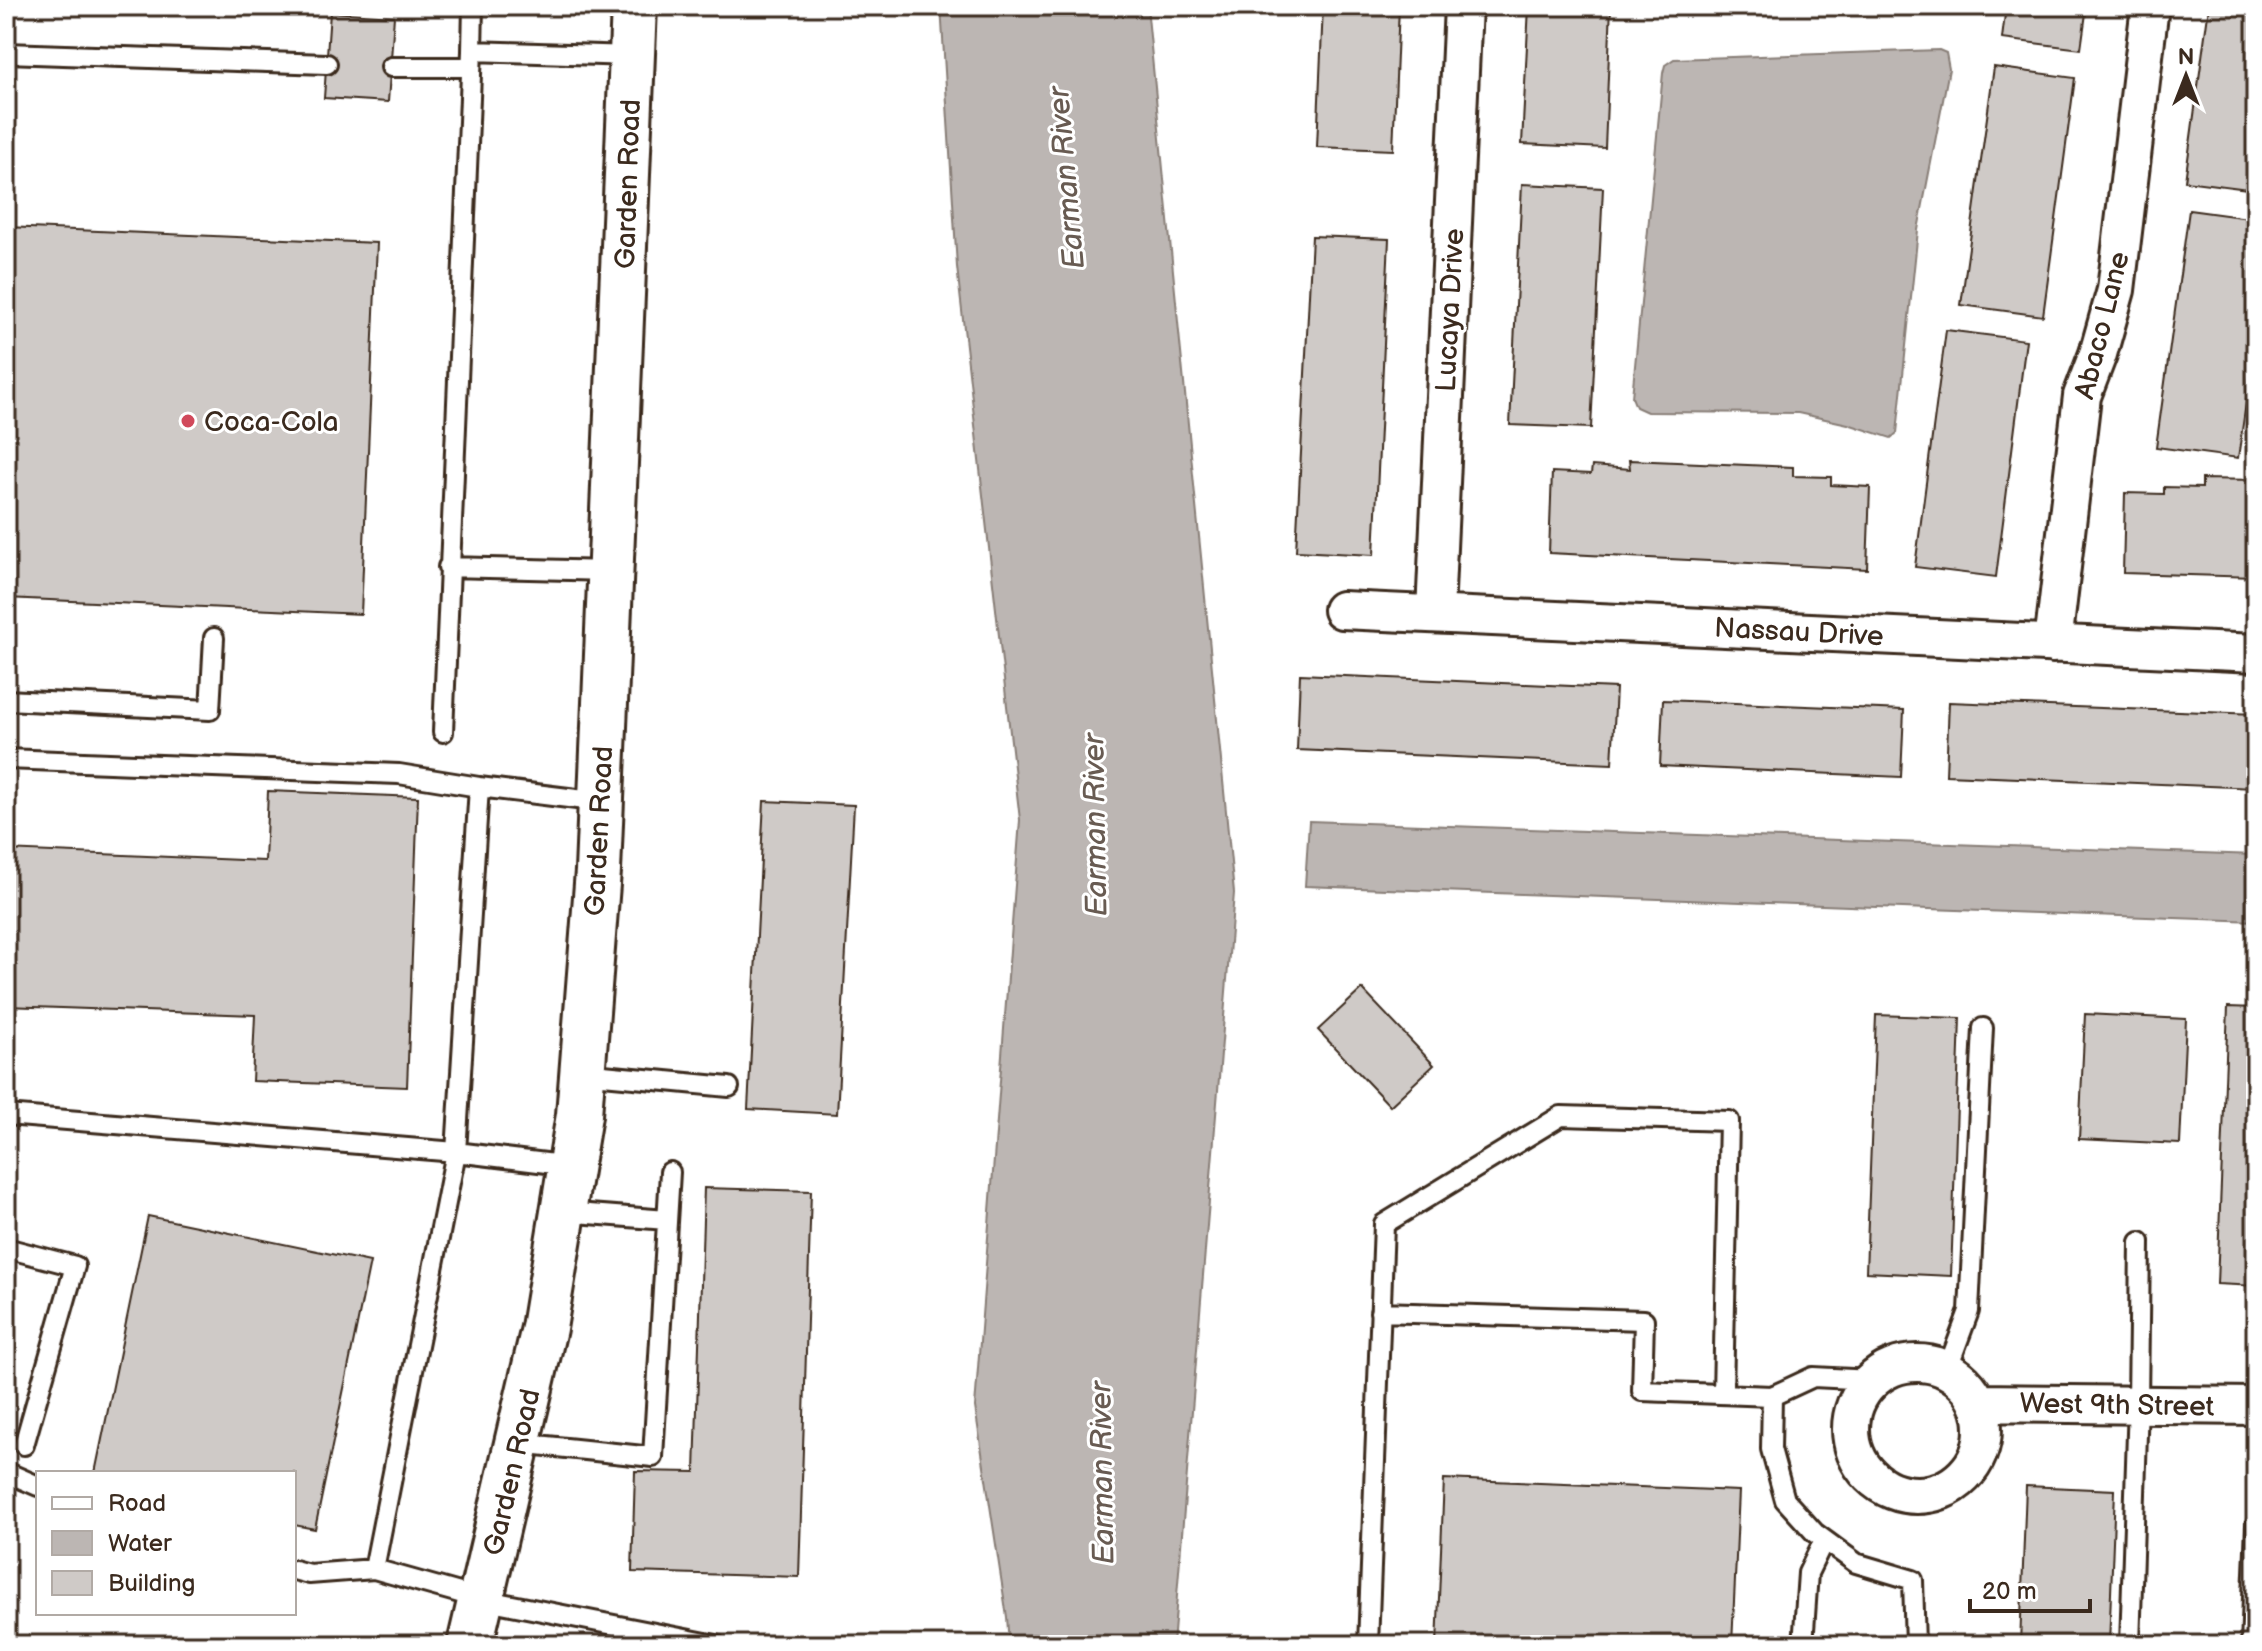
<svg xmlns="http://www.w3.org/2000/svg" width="2262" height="1651" font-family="'Balsamiq Sans',sans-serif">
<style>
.water{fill:#bcb6b3;stroke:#887e77;stroke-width:2}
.building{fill:#cfcac7;stroke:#3b2a1e;stroke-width:2}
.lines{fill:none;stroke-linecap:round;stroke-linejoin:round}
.service-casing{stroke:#3b2a1e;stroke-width:24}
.minor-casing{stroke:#3b2a1e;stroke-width:42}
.tertiary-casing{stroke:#3b2a1e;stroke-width:50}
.service{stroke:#fff;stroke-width:18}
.minor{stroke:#fff;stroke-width:36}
.tertiary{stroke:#fff;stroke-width:44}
.poi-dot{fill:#d1495b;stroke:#fff;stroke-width:3}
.labels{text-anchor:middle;stroke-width:6;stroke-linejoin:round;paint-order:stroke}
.street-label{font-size:28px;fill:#3b2a1e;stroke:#fff}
.poi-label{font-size:28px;fill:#3b2a1e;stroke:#fff;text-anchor:start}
.water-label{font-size:30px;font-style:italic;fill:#685b52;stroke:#fff}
</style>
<rect width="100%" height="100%" fill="#fff"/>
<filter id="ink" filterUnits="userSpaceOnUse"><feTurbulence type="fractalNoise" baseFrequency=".0125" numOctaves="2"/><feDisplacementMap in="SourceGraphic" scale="16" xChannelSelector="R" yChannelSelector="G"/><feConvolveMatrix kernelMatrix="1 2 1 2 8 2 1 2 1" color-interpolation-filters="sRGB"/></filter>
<g filter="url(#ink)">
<path class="water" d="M941 6H1147L1234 893 1173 1645H1009L1007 1617 975 1407 1020 820 957 267Z
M1939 50 1946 53 1949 69 1918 230 1897 433 1891 438 1848 424 1798 413 1647 412 1636 407 1632 397 1663 73 1665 65 1674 59Z
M1309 821 2256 855V921L1305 886Z"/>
<path class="building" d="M1323 6H1399L1393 150 1317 147Z
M1529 6H1611L1605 148 1522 144Z
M2006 6H2087L2081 49 2002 39Z
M2209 6H2256V190L2185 181Z
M330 12 394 16 388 102 324 98Z
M1994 67 2075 78 2043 316 1961 305Z
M1522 184 1603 188 1591 428 1510 425Z
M2189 210 2256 219V335L2238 458 2156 447Z
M6 227 377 243 361 614 6 598Z
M1312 236 1389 239 1374 555 1296 551Z
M1946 330 2026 340 1996 577 1915 567Z
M1629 460 1793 467V476L1831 477V485L1870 487 1867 569 1549 553 1552 472 1591 474 1592 466 1630 469Z
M2202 479 2256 480V577L2123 573 2125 493 2164 494V487L2202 488Z
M1300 674 1616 688 1612 764 1297 750Z
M1663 700 1904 710 1901 777 1660 766Z
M1949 702 2256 714V788L1946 775Z
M268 791 418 797 407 1087 252 1081 255 1015 6 1006V850L265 861Z
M764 801 854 805 837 1114 748 1109Z
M1362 989 1434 1065 1390 1106 1318 1030Z
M2228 1007 2256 1008V1286L2217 1284Z
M2085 1014 2186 1019 2180 1144 2079 1139Z
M1876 1015 1960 1018 1951 1276 1866 1272Z
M704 1188 811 1191 799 1577 632 1572 635 1471 695 1472Z
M148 1216 370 1262 315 1529 294 1525V1473H95Z
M1444 1479 1739 1491 1732 1645H1437Z
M2026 1486 2115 1490 2109 1645H2020Z"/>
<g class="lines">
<g class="service-casing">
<path id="service" d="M473 6 472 51 632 56
M6 53 327 64
M391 67H471
M448 567 610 571
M6 700 210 710 214 638
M443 732 472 51
M6 759 399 774 479 787 601 802
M582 1073 729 1087
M6 1115 456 1152 479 787
M571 1166 456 1152 374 1569 481 1599 716 1645
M563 1212 667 1220
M6 1248 75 1266 24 1445
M1380 1312 1644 1320 1642 1391 1772 1396 1813 1377 1872 1380
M1947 1370 1969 1311 1983 1028
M1772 1396 1771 1449 1785 1500 1815 1533 1856 1563 1913 1580 1915 1645
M518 1443 653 1457 670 1172
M6 1472 38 1486
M294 1570 309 1574 374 1569
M1368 1645 1384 1224 1561 1116 1729 1121 1723 1394
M1803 1645 1808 1573 1824 1540
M2130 1645 2138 1403 2140 1242
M2251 1645 2256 1525"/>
</g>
<g class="minor-casing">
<path id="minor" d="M1342 610 2256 653
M1435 613 1463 6
M2053 644 2082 396 2098 354 2116 290 2150 6
M1851 1429a66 66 0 1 1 132 0a66 66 0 1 1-132 0Z
M1978 1403 2256 1406"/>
</g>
<g class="tertiary-casing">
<path id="tertiary" d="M470 1645 544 1328 579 1115 598 871 634 6"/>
</g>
<use href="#service" class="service"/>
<use href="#minor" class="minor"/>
<use href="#tertiary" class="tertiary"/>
</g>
</g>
<circle class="poi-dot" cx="188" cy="421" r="8"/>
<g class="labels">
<g class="street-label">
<text transform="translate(627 184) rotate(-88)" y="10">Garden Road</text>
<text transform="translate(1449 310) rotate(-87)" y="10">Lucaya Drive</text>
<text transform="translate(2101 325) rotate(-76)" y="10">Abaco Lane</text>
<text transform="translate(1799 631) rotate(3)" y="10">Nassau Drive</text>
<text transform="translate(598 831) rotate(-87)" y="10">Garden Road</text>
<text transform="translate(2117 1404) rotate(1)" y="10">West 9th Street</text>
<text transform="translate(511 1472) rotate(-77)" y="10">Garden Road</text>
</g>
<g class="poi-label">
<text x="204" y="431">Coca-Cola</text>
</g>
<g class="water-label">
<text transform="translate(1066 178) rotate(-95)" y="10">Earman River</text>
<text transform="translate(1095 825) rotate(-91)" y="10">Earman River</text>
<text transform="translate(1102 1473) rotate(-91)" y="10">Earman River</text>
</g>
</g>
<rect width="2262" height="1651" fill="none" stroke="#fff" stroke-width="32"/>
<rect x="16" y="16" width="2230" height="1619" fill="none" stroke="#3b2a1e" stroke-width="3" filter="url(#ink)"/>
<rect x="36" y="1471" width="260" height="144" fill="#ffffff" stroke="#b1aaa5" stroke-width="2"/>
<rect x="52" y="1497" width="40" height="12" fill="#ffffff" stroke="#b1aaa5" stroke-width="2"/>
<text x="108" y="1511" font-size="24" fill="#3b2a1e">Road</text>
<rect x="52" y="1531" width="40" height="24" fill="#bcb6b3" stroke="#b1aaa5" stroke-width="2"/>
<text x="108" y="1551" font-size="24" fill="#3b2a1e">Water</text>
<rect x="52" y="1571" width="40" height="24" fill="#cfcac7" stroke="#b1aaa5" stroke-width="2"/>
<text x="108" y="1591" font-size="24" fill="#3b2a1e">Building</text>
<g transform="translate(2186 76)" stroke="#ffffff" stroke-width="6" paint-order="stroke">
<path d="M0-6L14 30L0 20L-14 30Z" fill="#3b2a1e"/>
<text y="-12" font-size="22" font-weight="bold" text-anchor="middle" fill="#3b2a1e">N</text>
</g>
<path d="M1970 1599v12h120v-12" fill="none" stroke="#3b2a1e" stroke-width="4"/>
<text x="1982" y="1599" font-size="24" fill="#3b2a1e" stroke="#ffffff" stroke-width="6" paint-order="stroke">20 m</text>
</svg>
